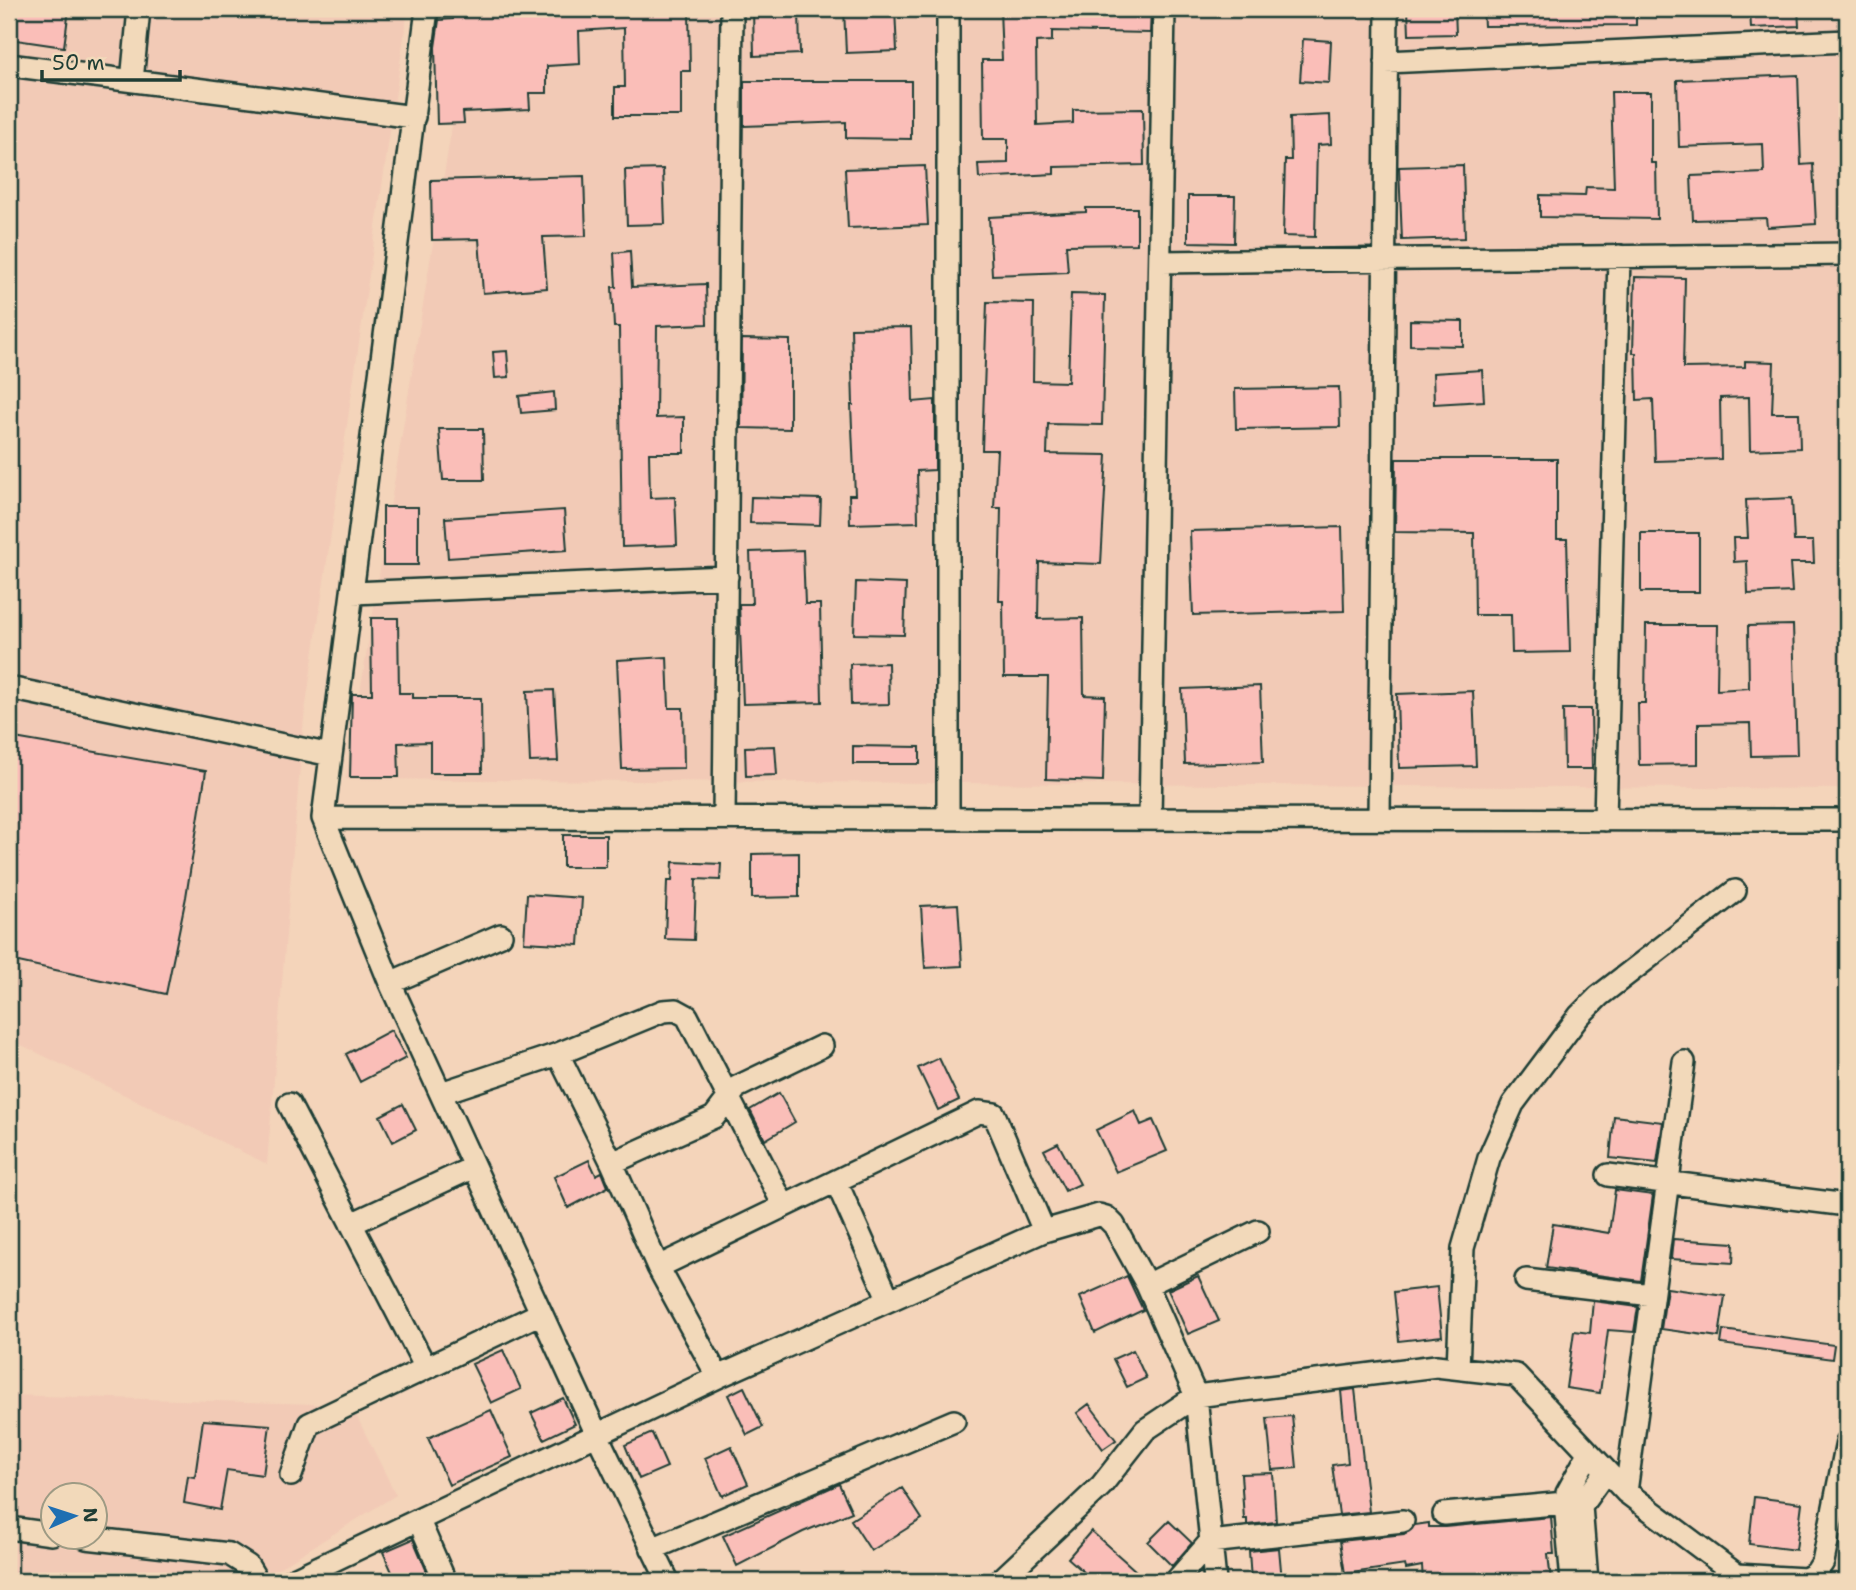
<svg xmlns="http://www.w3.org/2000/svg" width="1856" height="1590" font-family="'Shantell Sans',sans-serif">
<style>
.built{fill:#f2cab6;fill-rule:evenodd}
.building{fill:#fabeb8;stroke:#1f3d34;stroke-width:2}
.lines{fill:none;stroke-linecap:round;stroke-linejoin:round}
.minor-casing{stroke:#1f3d34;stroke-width:26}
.minor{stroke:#f2d9ba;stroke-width:21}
</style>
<rect width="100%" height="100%" fill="#f4d4ba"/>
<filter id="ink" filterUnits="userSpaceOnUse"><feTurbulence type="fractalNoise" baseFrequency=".0143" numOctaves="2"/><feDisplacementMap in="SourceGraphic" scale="14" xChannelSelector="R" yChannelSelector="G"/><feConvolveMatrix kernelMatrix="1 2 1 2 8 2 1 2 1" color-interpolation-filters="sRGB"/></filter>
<g filter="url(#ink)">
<path class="built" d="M9 9H408L304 718 267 1164 9 1039Z
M471 9H1847V789L346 779Z
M9 1395 351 1405 396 1495 258 1581H9ZM52 1496H94V1538H52Z"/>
<path class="building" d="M9 9H69L64 47 9 39Z
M453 9H689L690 71H681V116H615V87H625L624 28 579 31 580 64 547 66V93H529L530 109 463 112 464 123 437 124 435 47 439 20 453 19Z
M753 9H799L800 54 754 56Z
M844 9H895L897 51 846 53Z
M1000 9H1151L1150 33 1052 31V41L1036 42 1037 125 1073 123V110L1143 109 1144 165 1054 167V174L979 178 978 164 1008 163V139H983L982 60H1002Z
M1408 9H1455L1456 34 1409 35Z
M1483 9H1636V25L1484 26Z
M1750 9H1798L1799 26 1751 28Z
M1303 39 1331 41 1329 83 1300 81Z
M1798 75 1801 165 1813 164 1816 224 1767 227 1766 218 1693 220 1691 176 1764 173 1763 144 1679 147 1677 80Z
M744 81H911V139L846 138V122L744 126Z
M1611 92H1651V163H1656L1657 219 1540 217V195L1585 196 1586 187 1614 188Z
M1330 115 1331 144 1317 145 1315 237 1283 236 1285 160H1291L1290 117Z
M1463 165 1465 238 1402 240 1399 167Z
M925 166 928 225 848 228 845 169Z
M663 169 665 224 627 225 625 170Z
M584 176 586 236 543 237 547 288 483 293 479 239 432 240 431 180Z
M1188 196H1235L1234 243 1188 242Z
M1086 208H1137V244L1066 245 1068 272 992 275 989 217 1086 212Z
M630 251 632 287 706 284 707 324 657 326 656 418 684 417V453H649L650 498 675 497 677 545 622 547 619 327H614L612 287H616L614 253Z
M1635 277 1685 278 1683 368 1745 367V361L1774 362 1772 413H1799L1800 448 1750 450 1749 397 1720 398 1721 459 1655 461 1653 399 1637 400 1636 353H1633Z
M1071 294 1105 295 1102 425 1048 424 1047 454 1107 455 1101 564 1039 562 1038 619 1083 618 1084 695 1105 696 1103 781 1046 779 1048 677H1004L1003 601H999L1001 508H994L997 450H982L987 302 1034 303 1033 381 1068 382Z
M1410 320 1463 321V346L1410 345Z
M911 327 913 402 935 400V470L917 471 918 522 850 524 849 495H855L851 405H853L851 328Z
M742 339 790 340V429L741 428Z
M507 351 509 377 495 378 493 352Z
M1482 370 1484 401 1434 404 1433 373Z
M1339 387 1340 427 1236 429 1235 389Z
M554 392 555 410 521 413 519 396Z
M439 429H483L484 480H443Z
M1396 459H1557V539H1567L1570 652 1512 653 1511 615H1475L1474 533 1395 532Z
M751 497 821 499 820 525 750 523Z
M1792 498 1794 541H1813L1814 563H1790L1792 592 1748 594 1747 561 1734 562 1733 538H1748L1746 500Z
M383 507H418V565H383Z
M564 510 567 550 448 558 445 518Z
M1342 527 1344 611 1193 615 1190 531Z
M1641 533H1699V592H1641Z
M803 550 805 604H820L822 702 743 704 739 604H752L750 552Z
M856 582 906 584 904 635 854 634Z
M371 618H398L399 693H413V698H481L482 773H430V742L398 743 399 777H350L352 694H372Z
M1646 625H1718L1717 690 1749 688 1748 626 1793 625 1797 755 1751 756 1750 723 1698 724V764L1639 765 1638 703H1645Z
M667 657 669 708H683L684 768 622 769 617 660Z
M888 663 889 704 851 705 850 664Z
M1260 686 1263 762 1185 764 1182 689Z
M554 690 558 761 530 762 527 691Z
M1473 691 1476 766 1399 768 1397 694Z
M1563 709H1591L1592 769H1564Z
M9 737 206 771 186 897 166 994 9 960Z
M775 746 777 775 746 776 745 747Z
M853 746 920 747V764H853Z
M563 835H606V867H563Z
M799 853V897L752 898V854Z
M673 862 721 864 720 880 696 879 694 940 665 939 667 881H672Z
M527 894 582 898 579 945 524 942Z
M958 904 962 966 925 968 921 906Z
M391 1030 406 1058 360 1082 346 1054Z
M939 1058 959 1100 938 1110 918 1068Z
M779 1093 795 1122 765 1140 750 1110Z
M403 1104 416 1130 393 1142 380 1116Z
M1135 1111 1141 1125 1153 1120 1167 1151 1116 1172 1096 1130Z
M1614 1116 1663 1122 1657 1163 1610 1158Z
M1058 1143 1080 1184 1065 1191 1044 1150Z
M589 1160 596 1175 602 1172 608 1187 568 1208 554 1177Z
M1615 1190 1653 1195 1641 1281 1546 1268 1553 1224 1609 1233Z
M1673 1239 1734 1243 1733 1263 1671 1259Z
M1127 1276 1143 1310 1095 1333 1080 1297Z
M1198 1276 1219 1321 1188 1334 1168 1290Z
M1437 1287 1442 1336 1399 1341 1394 1292Z
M1667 1288 1725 1296 1719 1337 1661 1329Z
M1593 1301 1638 1307 1634 1332 1608 1330 1600 1393 1566 1388 1574 1331 1590 1333Z
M1723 1330 1834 1345 1832 1359 1721 1344Z
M503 1350 521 1389 491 1403 472 1364Z
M1133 1350 1146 1378 1127 1387 1113 1359Z
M744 1387 763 1427 747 1435 728 1395Z
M1355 1389 1369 1512 1339 1515 1332 1465 1348 1463 1341 1391Z
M563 1398 575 1424 544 1439 531 1413Z
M1089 1404 1116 1440 1103 1449 1077 1413Z
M491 1410 512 1457 449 1485 428 1438Z
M1292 1416 1297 1468 1272 1470 1267 1418Z
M203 1420 270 1425 263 1475 227 1470 220 1510 184 1503 188 1476 195 1477Z
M652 1433 667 1467 639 1479 625 1445Z
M731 1446 748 1484 722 1496 705 1458Z
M1273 1473 1276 1522 1247 1525V1519H1244L1241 1474Z
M839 1484 852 1512 803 1532 737 1566 723 1536Z
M902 1488 922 1519 871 1551 851 1520Z
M1754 1497 1802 1503 1796 1550 1749 1544Z
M1551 1517 1554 1554H1548L1551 1581H1423L1422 1566 1406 1569 1405 1565 1345 1574 1340 1541 1404 1534 1415 1525 1429 1523V1527H1445Z
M1169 1521 1192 1543 1172 1566 1148 1542Z
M1091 1531 1126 1562 1147 1581H1094L1068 1558Z
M413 1539 431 1581H396L383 1552Z
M1279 1548 1282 1581H1251L1249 1551Z"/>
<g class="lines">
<g class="minor-casing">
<path id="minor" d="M427 9 323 818 390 983 598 1437 668 1581
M948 9V818
M1386 62 1847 41
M9 65 414 117
M132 81 139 9
M1160 262 1847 254
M353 593 727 577
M9 688 331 755
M323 818 1847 820
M724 818 732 9
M1150 819 1164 9
M1379 819 1387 9
M1605 820 1619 256
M390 983 501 935
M558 1054 612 1163 658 1267 718 1377
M441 1093 558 1054 663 1011 676 1010 687 1016 784 1206
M289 1104 426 1368
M612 1163 714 1117 737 1087 822 1046
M1608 1175 1847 1205
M836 1181 889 1300
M351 1224 474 1167
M658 1267 979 1112 994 1114 1044 1231
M1526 1280 1652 1295
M1147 1285 1258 1231
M1458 1368 1463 1248 1489 1158 1513 1104 1579 1016 1599 996 1735 891
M291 1475 309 1424 541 1313
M1626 1492 1684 1062
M1444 1514 1565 1503
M419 1521 445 1581
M9 1528 52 1534
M86 1538 229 1554 248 1566 257 1581
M652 1549 954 1421
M290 1581 718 1377 1044 1231 1099 1215 1106 1217 1114 1225 1147 1285 1196 1396 1215 1581
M1000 1581 1101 1486 1145 1430 1196 1396 1436 1366 1516 1375 1626 1492 1737 1575 1806 1579 1816 1573 1823 1562 1847 1442
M1176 1581 1210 1542 1403 1521
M1572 1581 1565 1503 1567 1493 1589 1453
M1587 1581 1581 1506 1606 1471"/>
</g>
<use href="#minor" class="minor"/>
</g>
</g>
<rect width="1856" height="1590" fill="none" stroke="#f2d9ba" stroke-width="35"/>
<rect x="18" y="18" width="1821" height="1555" fill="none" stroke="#1f3d34" stroke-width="2.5" filter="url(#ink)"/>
<g transform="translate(74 1516) rotate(87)"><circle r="33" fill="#f2d9ba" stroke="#9e9b84" stroke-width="2"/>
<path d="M0-5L12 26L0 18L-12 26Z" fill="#1f6fb2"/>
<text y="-10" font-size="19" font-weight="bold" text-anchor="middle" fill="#1f3d34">N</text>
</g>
<path d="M42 70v10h138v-10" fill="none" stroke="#1f3d34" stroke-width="3.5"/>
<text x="52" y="70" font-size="21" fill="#1f3d34" stroke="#f2d9ba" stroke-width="5" paint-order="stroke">50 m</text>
</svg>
